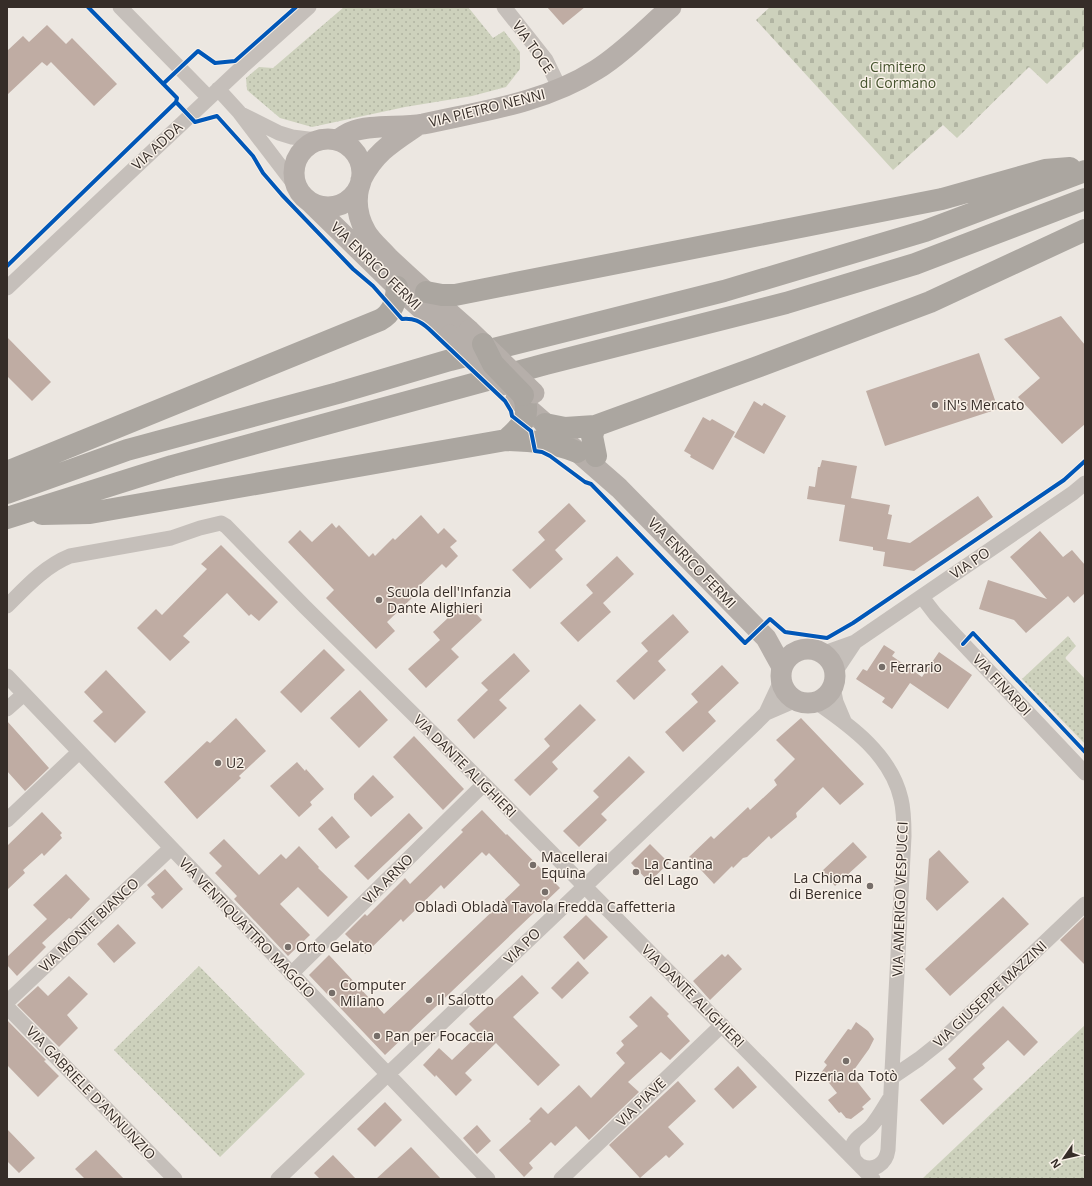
<svg xmlns="http://www.w3.org/2000/svg" width="1092" height="1186" font-family="'Open Sans',sans-serif">
<style>
.cemetery{fill:url(#cemetery-stones)}
.park{fill:url(#park-dots)}
.building{fill:#bfaca3}
.lines{fill:none;stroke-linecap:round;stroke-linejoin:round}
.street{stroke:#c5bfba;stroke-width:15}
.secondary{stroke:#b6afaa;stroke-width:21}
.highway{stroke:#aba6a0;stroke-width:22}
.secondary-bridge{stroke:#b6afaa;stroke-width:21}
.highway-bridge{stroke:#aba6a0;stroke-width:22}
.cycleway-casing{stroke:#f9f1e8;stroke-width:6}
.cycleway{stroke:#0057b8;stroke-width:4}
.poi-dot{fill:#766e69;stroke:#f9f1e8;stroke-width:1.5}
.labels{text-anchor:middle;stroke-width:3;stroke-linejoin:round;paint-order:stroke}
.street-label{font-size:14px;fill:#362d28;stroke:#f9f1e8}
.park-label{font-size:14px;fill:#45532d;stroke:#f9f1e8}
.poi-label{font-size:14px;fill:#362d28;stroke:#f9f1e8;text-anchor:start}
</style>
<defs>
<pattern id="cemetery-stones" width="16" height="16" patternUnits="userSpaceOnUse"><rect width="16" height="16" fill="#cdd1bc"/><path d="M2 7V4a2 2 0 0 1 4 0v3zM10 15v-3a2 2 0 0 1 4 0v3z" fill="#b1b4a2"/></pattern>
<pattern id="park-dots" width="8" height="8" patternUnits="userSpaceOnUse"><rect width="8" height="8" fill="#cdd1bc"/><path d="M2 2h.1M6 6h.1" fill="none" stroke="#b1b4a2" stroke-width="1.8" stroke-linecap="round"/></pattern>
</defs>
<rect width="100%" height="100%" fill="#ece7e1"/>
<path class="cemetery" d="M770 7H1085V47L1047 84 1029 67 957 138 943 125 893 170 756 20Z"/>
<path class="park" d="M344 7H468L493 38 504 31 520 52V69L506 87 472 96 405 107 312 127 280 118 247 90 246 78 259 67 273 68Z
M1068 636 1076 646 1065 658 1085 679V744L1022 679Z
M199 966 305 1074 220 1157 114 1050Z
M1085 1025V1179H922Z"/>
<path class="building" d="M547 7H585L563 25Z
M47 25 66 44 72 38 117 84 94 106 51 62 47 66 42 62 7 95V51L23 36 29 42Z
M1061 316 1085 345V424L1062 444 1018 397 1040 378 1004 339Z
M7 337 51 382 32 401 7 376Z
M979 353 998 409 885 446 866 391Z
M754 401 762 406 764 403 786 416 764 454 734 437Z
M703 417 710 421 712 419 735 432 713 470 690 457 691 455 684 451Z
M822 460 857 466 851 498 890 505 888 514 892 515 887 539 910 543 978 496 993 517 914 571 883 566 885 552 873 550V547L839 541 845 505 807 499 809 486 815 487 818 467H820Z
M569 503 586 521 555 550 563 559 530 589 512 570 545 540 538 532Z
M421 515 438 534 444 528 457 541 450 547 458 556 446 568 442 564 411 594 414 596 387 622 395 631 376 649 326 598 334 590 288 542 300 530 312 542 332 523 336 528 339 525 369 557 373 553 375 556 393 538 395 540Z
M1040 531 1063 557 1072 550 1085 565V593L1074 603 1068 596 1026 633 1014 620 979 609 988 580 1047 599 1010 557Z
M221 545 278 602 259 621 251 614 249 616 227 593 183 636 190 642 170 661 137 628 156 609 162 615 207 569 201 564Z
M617 556 634 574 603 603 611 612 578 642 560 623 593 593 586 585Z
M465 602 482 620 451 649 459 657 426 688 408 669 440 640 433 632Z
M673 614 689 632 658 661 666 670 634 700 616 681 648 651 641 643Z
M884 645 895 652 892 656 922 677 939 652 972 675 948 709 910 683 892 709 882 702 885 698 856 679 863 669 867 671Z
M324 649 345 670 301 713 280 692Z
M514 653 530 671 499 700 507 708 474 739 457 720 488 690 481 683Z
M722 665 739 683 708 712 716 721 683 752 665 732 698 702 691 694Z
M106 670 146 712 115 743 93 721 103 712 84 692Z
M360 690 388 720 359 748 330 718Z
M580 704 596 720 552 762 558 769 530 796 514 780 550 746 544 739Z
M236 718 266 751 239 776 241 778 197 819 164 782 207 741 210 743Z
M801 718 864 784 840 805 823 787 796 813 797 817 771 839 769 836 747 857 743 858 733 868 732 866 714 884 689 857 711 836 714 839 748 807 750 810 777 785 774 780 795 759 776 740Z
M7 721 49 768 25 791 7 771Z
M414 736 464 789 443 810 393 757Z
M629 756 645 772 601 814 607 820 579 847 563 831 599 797 593 791Z
M297 762 305 771 306 769 324 789 310 802 312 805 299 817 270 786Z
M373 775 394 797 371 817 354 799V794Z
M482 810 506 835 507 834 560 888 385 1055 309 975 329 955 384 1014 520 885 489 853 486 856 482 852 444 889 441 885 403 922 401 919 365 954 345 934 365 914 367 916 405 878 410 884 463 832 461 830Z
M42 812 62 833 60 835 62 838 44 856 42 853 23 870 25 873 7 890V846Z
M409 813 423 828 368 880 354 866Z
M332 816 350 837 336 849 318 829Z
M224 839 259 875 281 854 286 859 299 846 319 867 318 868 348 897 328 917 298 887 280 904 310 935 288 956 234 899 237 896 215 873 222 866 209 853Z
M853 842 867 857 835 886 822 871Z
M650 844 669 863 649 882 631 863Z
M939 850 969 882 937 911 926 899 929 859Z
M165 869 183 889 162 909 151 897 155 894 147 885Z
M66 874 90 899 71 919 69 918 42 943 46 947 17 976 7 965V957L47 919 33 905Z
M1003 897 1029 924 950 996 925 969Z
M586 915 608 937 584 960 563 937Z
M1085 916V965L1060 940Z
M118 924 136 943 114 963 97 944Z
M722 954 725 957 728 954 742 969 710 1000 693 981Z
M578 961 589 973 562 999 551 988Z
M522 975 539 993 513 1017 560 1065 538 1086 496 1043 465 1073 472 1080 456 1096 436 1075 435 1077 423 1065 439 1048 452 1060 479 1034 469 1024Z
M69 976 88 994 67 1015 78 1028 59 1047 17 1005 38 986 48 996Z
M651 996 669 1014 667 1016 690 1041 670 1060 661 1052 628 1082 639 1092 589 1140 576 1126 555 1146 551 1142 529 1163 533 1168 524 1177 499 1150 531 1121 529 1119 541 1107 548 1114 579 1085 591 1098 625 1063 616 1053 624 1045 621 1041 638 1026 629 1017Z
M1003 1006 1038 1042 1024 1056 1008 1040 982 1064 985 1068 973 1079 983 1089 943 1125 920 1100 956 1068 948 1059Z
M7 1020 46 1060 44 1061 59 1076 38 1097 7 1065Z
M856 1022 868 1031 874 1039 869 1049 851 1074 871 1099 862 1107 864 1109 851 1119 846 1118 841 1112 839 1113 828 1100 837 1093 826 1079 820 1074 827 1065 824 1062 848 1029 851 1030Z
M738 1066 757 1087 733 1109 714 1089Z
M678 1081 696 1101 668 1127 684 1144 669 1158 666 1155 640 1178 609 1145Z
M385 1102 402 1120 375 1147 357 1129Z
M477 1125 491 1141 477 1154 463 1138Z
M7 1129 35 1158 19 1173 7 1161Z
M411 1147 441 1179H376Z
M96 1150 124 1179H85L75 1169Z
M333 1155 356 1179H320L314 1173Z"/>
<g class="lines">
<path class="street" d="M120 7 209 98
M504 7 546 60 560 89
M218 89 239 112 297 188
M243 115 279 133 292 137 316 140
M7 288 242 67 309 7
M922 597 935 614 1085 773
M7 606C26 587 45 566 70 556L171 538 200 528 221 523 226 526 305 607 484 784 873 1179
M824 653 855 642 1073 493 1085 483
M835 672 855 642
M7 676 488 1179
M833 687 836 702 844 721
M816 702C851 726 891 755 901 799 904 811 904 824 904 836L888 1150C886 1164 874 1172 861 1166
M7 709 24 694
M766 713 781 681
M7 820 79 752
M291 974 484 784
M7 1002 171 848
M7 1007 175 1179
M891 1078 919 1059 939 1043 1085 904
M854 1159C847 1138 861 1138 872 1125 879 1117 884 1107 890 1098
M278 1179 757 722 766 713 796 700
M561 1179 722 1025"/>
<path class="secondary" d="M294 173a34 34 0 1 1 68 0a34 34 0 1 1-68 0Z
M337 140C342 137 346 134 351 132 370 124 401 128 423 124 482 111 544 103 596 70 622 54 648 27 671 7
M361 180C375 152 393 142 418 125
M359 187C355 203 358 218 366 232 371 241 381 249 388 257 414 282 442 306 469 330
M311 203 397 287 450 335
M516 398 619 488 766 638 782 667
M781 676a27 27 0 1 1 54 0a27 27 0 1 1-54 0Z"/>
<path class="highway" d="M426 292 442 295H455L942 199 1045 170 1070 168
M545 424 565 428 595 426 760 366 930 302 1085 230
M595 426 592 436 596 456
M506 440C521 426 532 418 523 395
M7 472 380 320C393 313 396 301 397 287
M7 493 127 450 338 393 450 360 724 291 925 231 1085 171
M42 514 90 513 506 440C531 441 554 442 577 452
M7 518 172 466 546 364 786 303 915 264 1085 199"/>
<path class="secondary-bridge" d="M469 330 534 393
M450 335 502 385"/>
<path class="highway-bridge" d="M483 344 493 364 523 395"/>
<g class="cycleway-casing">
<path id="cycleway" d="M163 84 198 51 215 63 235 61 296 7
M176 102 195 122 217 116 253 156 263 173 282 195 353 269 373 286 402 319C414 318 420 321 429 329L505 401 511 411 512 416 531 431 535 451 542 452 550 456 585 482 591 484 745 643 770 619 785 632 827 638 853 623 1064 480 1085 461
M7 266 176 102 177 98 88 7
M963 644 973 633 1085 752"/>
</g>
<use href="#cycleway" class="cycleway"/>
</g>
<g class="poi-dot">
<circle cx="935" cy="405" r="4"/>
<circle cx="379" cy="600" r="4"/>
<circle cx="882" cy="667" r="4"/>
<circle cx="218" cy="763" r="4"/>
<circle cx="533" cy="865" r="4"/>
<circle cx="636" cy="872" r="4"/>
<circle cx="870" cy="886" r="4"/>
<circle cx="545" cy="892" r="4"/>
<circle cx="288" cy="947" r="4"/>
<circle cx="332" cy="993" r="4"/>
<circle cx="429" cy="1000" r="4"/>
<circle cx="377" cy="1036" r="4"/>
<circle cx="846" cy="1061" r="4"/>
</g>
<g class="labels">
<g class="street-label">
<text transform="translate(533 47) rotate(55)" y="5">VIA TOCE</text>
<text transform="translate(487 108) rotate(-14)" y="5">VIA PIETRO NENNI</text>
<text transform="translate(157 146) rotate(-43)" y="5">VIA ADDA</text>
<text transform="translate(376 266) rotate(44)" y="5">VIA ENRICO FERMI</text>
<text transform="translate(692 563) rotate(46)" y="5">VIA ENRICO FERMI</text>
<text transform="translate(970 563) rotate(-34)" y="5">VIA PO</text>
<text transform="translate(1002 685) rotate(47)" y="5">VIA FINARDI</text>
<text transform="translate(465 766) rotate(45)" y="5">VIA DANTE ALIGHIERI</text>
<text transform="translate(388 879) rotate(-45)" y="5">VIA ARNO</text>
<text transform="translate(900 899) rotate(-88)" y="5">VIA AMERIGO VESPUCCI</text>
<text transform="translate(89 925) rotate(-43)" y="5">VIA MONTE BIANCO</text>
<text transform="translate(247 928) rotate(46)" y="5">VIA VENTIQUATTRO MAGGIO</text>
<text transform="translate(522 946) rotate(-44)" y="5">VIA PO</text>
<text transform="translate(990 994) rotate(-43)" y="5">VIA GIUSEPPE MAZZINI</text>
<text transform="translate(693 996) rotate(45)" y="5">VIA DANTE ALIGHIERI</text>
<text transform="translate(91 1093) rotate(46)" y="5">VIA GABRIELE D'ANNUNZIO</text>
<text transform="translate(641 1102) rotate(-44)" y="5">VIA PIAVE</text>
</g>
<g class="park-label">
<text x="898" y="72">Cimitero<tspan x="898" dy="16">di Cormano</tspan></text>
</g>
<g class="poi-label">
<text x="943" y="410">iN's Mercato</text>
<text x="387" y="597">Scuola dell'Infanzia<tspan x="387" dy="16">Dante Alighieri</tspan></text>
<text x="890" y="672">Ferrario</text>
<text x="226" y="768">U2</text>
<text x="541" y="862">Macellerai<tspan x="541" dy="16">Equina</tspan></text>
<text x="644" y="869">La Cantina<tspan x="644" dy="16">del Lago</tspan></text>
<text x="862" y="883" text-anchor="end">La Chioma<tspan x="862" dy="16">di Berenice</tspan></text>
<text x="545" y="912" text-anchor="middle">Obladì Obladà Tavola Fredda Caffetteria</text>
<text x="296" y="952">Orto Gelato</text>
<text x="340" y="990">Computer<tspan x="340" dy="16">Milano</tspan></text>
<text x="437" y="1005">Il Salotto</text>
<text x="385" y="1041">Pan per Focaccia</text>
<text x="846" y="1081" text-anchor="middle">Pizzeria da Totò</text>
</g>
</g>
<rect width="1092" height="1186" fill="none" stroke="#362d28" stroke-width="16"/>
<g transform="translate(1064 1158) rotate(236)" stroke="#f9f1e8" stroke-width="3" paint-order="stroke">
<path d="M0-3L7 15L0 10L-7 15Z" fill="#362d28"/>
<text y="-6" font-size="11" font-weight="bold" text-anchor="middle" fill="#362d28">N</text>
</g>
</svg>
